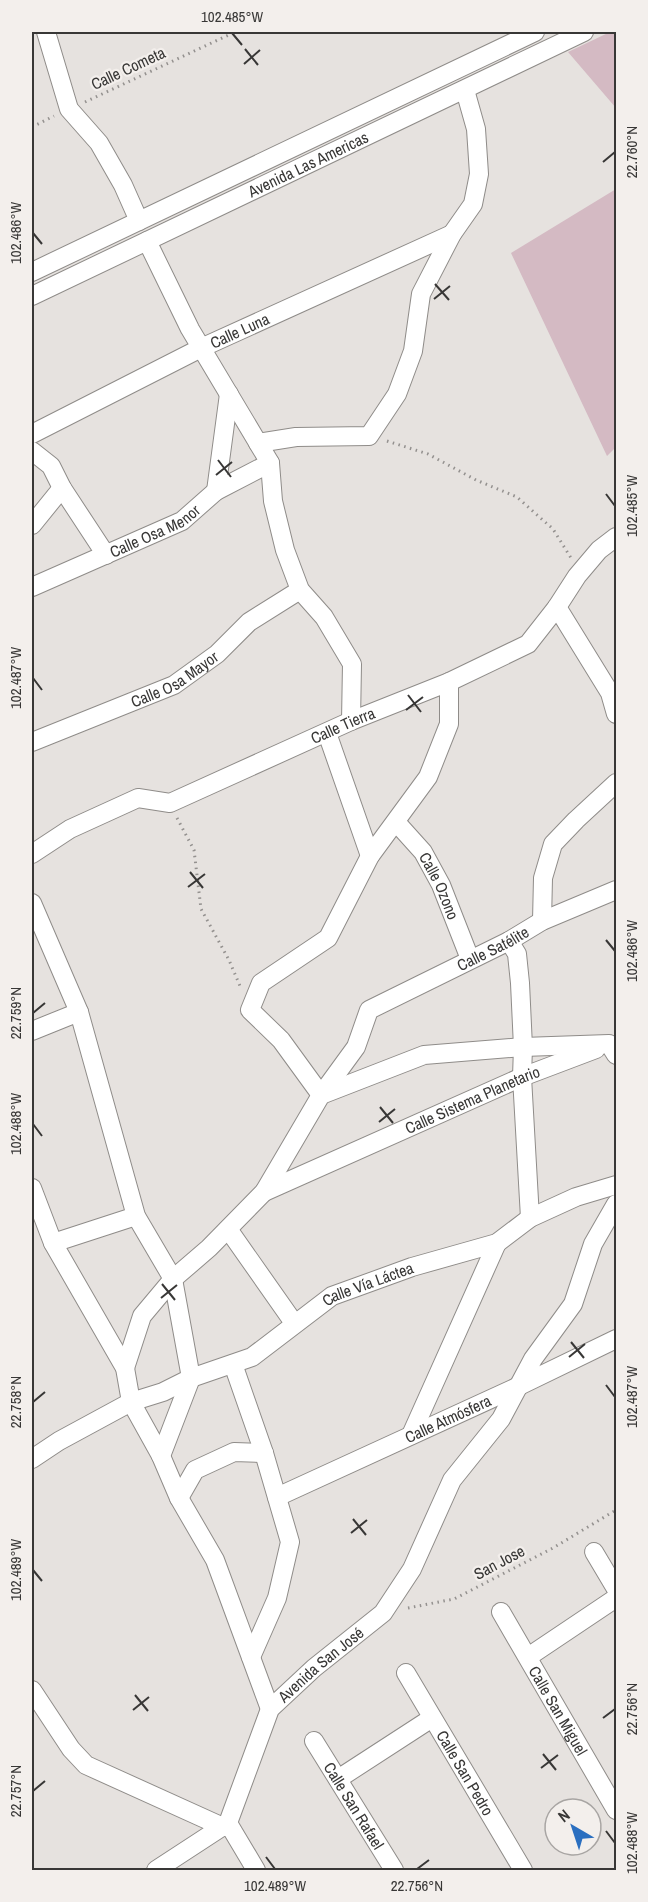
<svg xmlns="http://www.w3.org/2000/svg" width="648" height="1902" font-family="'Archivo Narrow',sans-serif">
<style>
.green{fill:#d4bac3}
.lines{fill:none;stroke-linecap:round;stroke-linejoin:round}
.minor-casing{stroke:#8f8c89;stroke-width:20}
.path{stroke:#94918f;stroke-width:3;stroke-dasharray:1.5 4.5;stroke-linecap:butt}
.minor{stroke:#fff;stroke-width:18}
.ticks{fill:none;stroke:#383736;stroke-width:2}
.labels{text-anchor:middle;stroke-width:4.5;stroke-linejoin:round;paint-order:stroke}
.street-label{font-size:16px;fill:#383736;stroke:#f3efec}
.neatline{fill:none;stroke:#383736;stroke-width:2}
.ticks-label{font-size:15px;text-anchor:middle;fill:#383736}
</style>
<rect width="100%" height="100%" fill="#e6e2df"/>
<path class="green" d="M610 32H616V108L568 52Z
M616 189V447L607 456 511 253Z"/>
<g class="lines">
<g class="minor-casing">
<g id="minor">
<path d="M46 32 69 109 99 143 123 185 139 221"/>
<path d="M147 241 190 329 258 443 296 437 369 436 397 394 413 351 421 294 452 234 473 204 479 174 476 129 465 90"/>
<path d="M32 272 535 32"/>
<path id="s1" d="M32 296 584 32"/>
<path id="s2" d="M32 434 201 348 452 234"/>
<path d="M258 443 270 463 273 501 285 550 300 590 324 617 352 664 351 721"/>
<path d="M32 451 51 466 62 488 106 555"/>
<path d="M216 491 229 394"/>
<path d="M32 525 62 488"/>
<path id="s3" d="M32 587 182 521 216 491 270 463"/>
<path d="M557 607 610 693 616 714"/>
<path id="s4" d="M449 682V724L428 777 370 856 328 938 261 983 250 1010 281 1040 321 1095 356 1047 369 1010 509 941 542 921 616 890"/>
<path d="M327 733 370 856"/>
<path id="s5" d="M32 742 174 685 217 654 249 622 300 590"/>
<path id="s6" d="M396 822 423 852 441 885 470 959"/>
<path id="s7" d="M32 854 70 829 138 798 170 803 351 721 449 682 528 644 557 607 577 576 599 550 616 537"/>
<path d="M32 903 79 1012 136 1216 173 1279 191 1378 161 1456"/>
<path d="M542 921 543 878 553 844 576 820 616 783"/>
<path d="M509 941 517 954 520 983 523 1047 522 1077 530 1218"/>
<path d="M32 1031 79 1012"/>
<path d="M32 1188 53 1243 125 1368 131 1402 161 1456 179 1498 215 1560 270 1709"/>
<path id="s8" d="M264 1192 522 1077 596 1049"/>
<path d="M228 1229 294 1323"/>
<path d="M53 1243 136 1216"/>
<path d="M233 1364 264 1453 290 1542 277 1598 251 1657"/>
<path d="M125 1368 142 1316 173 1279 209 1248 264 1192 321 1095 424 1055 523 1047 609 1044 616 1055"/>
<path d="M411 1435 497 1243"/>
<path id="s9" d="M32 1459 59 1441 131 1402 163 1392 191 1378 252 1357 332 1296 412 1267 497 1243 530 1218 576 1197 616 1185"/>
<path id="s10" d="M277 1497 519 1386 616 1339"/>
<path d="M179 1498 195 1470 234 1452 264 1453"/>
<path d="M594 1552 616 1589"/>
<path id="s11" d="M501 1612 616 1810"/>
<path d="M528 1657 616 1598"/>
<path id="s12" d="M406 1673 523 1870"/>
<path d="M32 1690 71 1749 86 1765 223 1827"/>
<path id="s13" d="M314 1741 394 1870"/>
<path d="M338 1779 432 1718"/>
<path id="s14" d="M228 1823 270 1709 314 1668 383 1613 412 1569 452 1480 501 1419 533 1359 573 1304 593 1244 616 1204"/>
<path d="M228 1823 256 1870"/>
<path d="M156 1870 228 1823"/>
</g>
</g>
<path class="path" d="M85 102 235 32
M32 127 54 116
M387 441 428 454 476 480 517 497 553 529 571 558
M177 818 194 850 201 909 229 960 240 986
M408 1608 454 1599 553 1548 616 1510"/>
<use href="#minor" class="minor"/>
</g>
<path class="ticks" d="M232 33 242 45M245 49 258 65M244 64 260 50M603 162 615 152M33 233 42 244M435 284 449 300M434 299 450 286M218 460 231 477M216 475 232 462M606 494 615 506M33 678 42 690M408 695 421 712M406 710 423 697M190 872 203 888M188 887 205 874M606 940 615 951M33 1013 45 1003M380 1107 393 1123M379 1122 395 1109M33 1124 42 1136M162 1284 175 1300M161 1298 177 1285M571 1342 584 1358M569 1357 585 1344M606 1385 615 1397M33 1402 45 1392M353 1519 366 1535M351 1533 367 1520M33 1570 42 1581M135 1695 148 1711M133 1710 149 1697M603 1718 615 1709M543 1754 556 1770M541 1768 558 1755M33 1791 45 1781M606 1831 615 1843M266 1857 275 1869M417 1869 429 1860"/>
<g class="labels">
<g class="street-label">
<text transform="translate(128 68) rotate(-25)" y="6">Calle Cometa</text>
<text dy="6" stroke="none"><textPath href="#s1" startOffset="306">Avenida Las Americas</textPath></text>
<text dy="6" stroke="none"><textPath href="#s2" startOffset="232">Calle Luna</textPath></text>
<text dy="6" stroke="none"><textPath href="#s3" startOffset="135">Calle Osa Menor</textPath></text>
<text dy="6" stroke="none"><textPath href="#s5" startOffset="156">Calle Osa Mayor</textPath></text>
<text dy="6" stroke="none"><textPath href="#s7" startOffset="342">Calle Tierra</textPath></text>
<text dy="6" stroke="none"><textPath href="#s6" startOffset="78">Calle Ozono</textPath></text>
<text dy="6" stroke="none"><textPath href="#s4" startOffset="747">Calle Satélite</textPath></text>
<text dy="6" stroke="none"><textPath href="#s8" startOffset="228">Calle Sistema Planetario</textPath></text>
<text dy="6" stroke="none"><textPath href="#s9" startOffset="382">Calle Vía Láctea</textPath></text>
<text dy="6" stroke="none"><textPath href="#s10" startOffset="188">Calle Atmósfera</textPath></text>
<text transform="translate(499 1562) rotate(-28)" y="6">San Jose</text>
<text dy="6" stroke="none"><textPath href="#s14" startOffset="189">Avenida San José</textPath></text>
<text dy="6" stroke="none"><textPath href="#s11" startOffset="114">Calle San Miguel</textPath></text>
<text dy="6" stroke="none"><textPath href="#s12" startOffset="116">Calle San Pedro</textPath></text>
<text dy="6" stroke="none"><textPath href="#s13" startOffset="76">Calle San Rafael</textPath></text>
</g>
</g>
<rect width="648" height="1902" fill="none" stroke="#f3efec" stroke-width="66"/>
<g transform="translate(573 1827) rotate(321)"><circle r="28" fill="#f3efec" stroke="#a8a5a3" stroke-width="1.5"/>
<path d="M0-4.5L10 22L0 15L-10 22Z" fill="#2a6fc0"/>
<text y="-9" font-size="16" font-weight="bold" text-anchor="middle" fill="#383736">N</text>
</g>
<rect x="33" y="33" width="582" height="1836" class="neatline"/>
<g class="ticks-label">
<text x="232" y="22">102.485°W</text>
<text transform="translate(632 152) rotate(-90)" y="5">22.760°N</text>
<text transform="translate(16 233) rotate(-90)" y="5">102.486°W</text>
<text transform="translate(632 506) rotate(-90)" y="5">102.485°W</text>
<text transform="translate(16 678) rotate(-90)" y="5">102.487°W</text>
<text transform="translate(632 951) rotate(-90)" y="5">102.486°W</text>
<text transform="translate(16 1013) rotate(-90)" y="5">22.759°N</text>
<text transform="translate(16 1124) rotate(-90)" y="5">102.488°W</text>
<text transform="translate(632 1397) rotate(-90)" y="5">102.487°W</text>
<text transform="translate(16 1402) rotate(-90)" y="5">22.758°N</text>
<text transform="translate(16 1570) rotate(-90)" y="5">102.489°W</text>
<text transform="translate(632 1709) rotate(-90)" y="5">22.756°N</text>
<text transform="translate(16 1791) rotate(-90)" y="5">22.757°N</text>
<text transform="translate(632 1843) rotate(-90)" y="5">102.488°W</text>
<text x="275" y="1891">102.489°W</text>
<text x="417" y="1891">22.756°N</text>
</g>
</svg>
